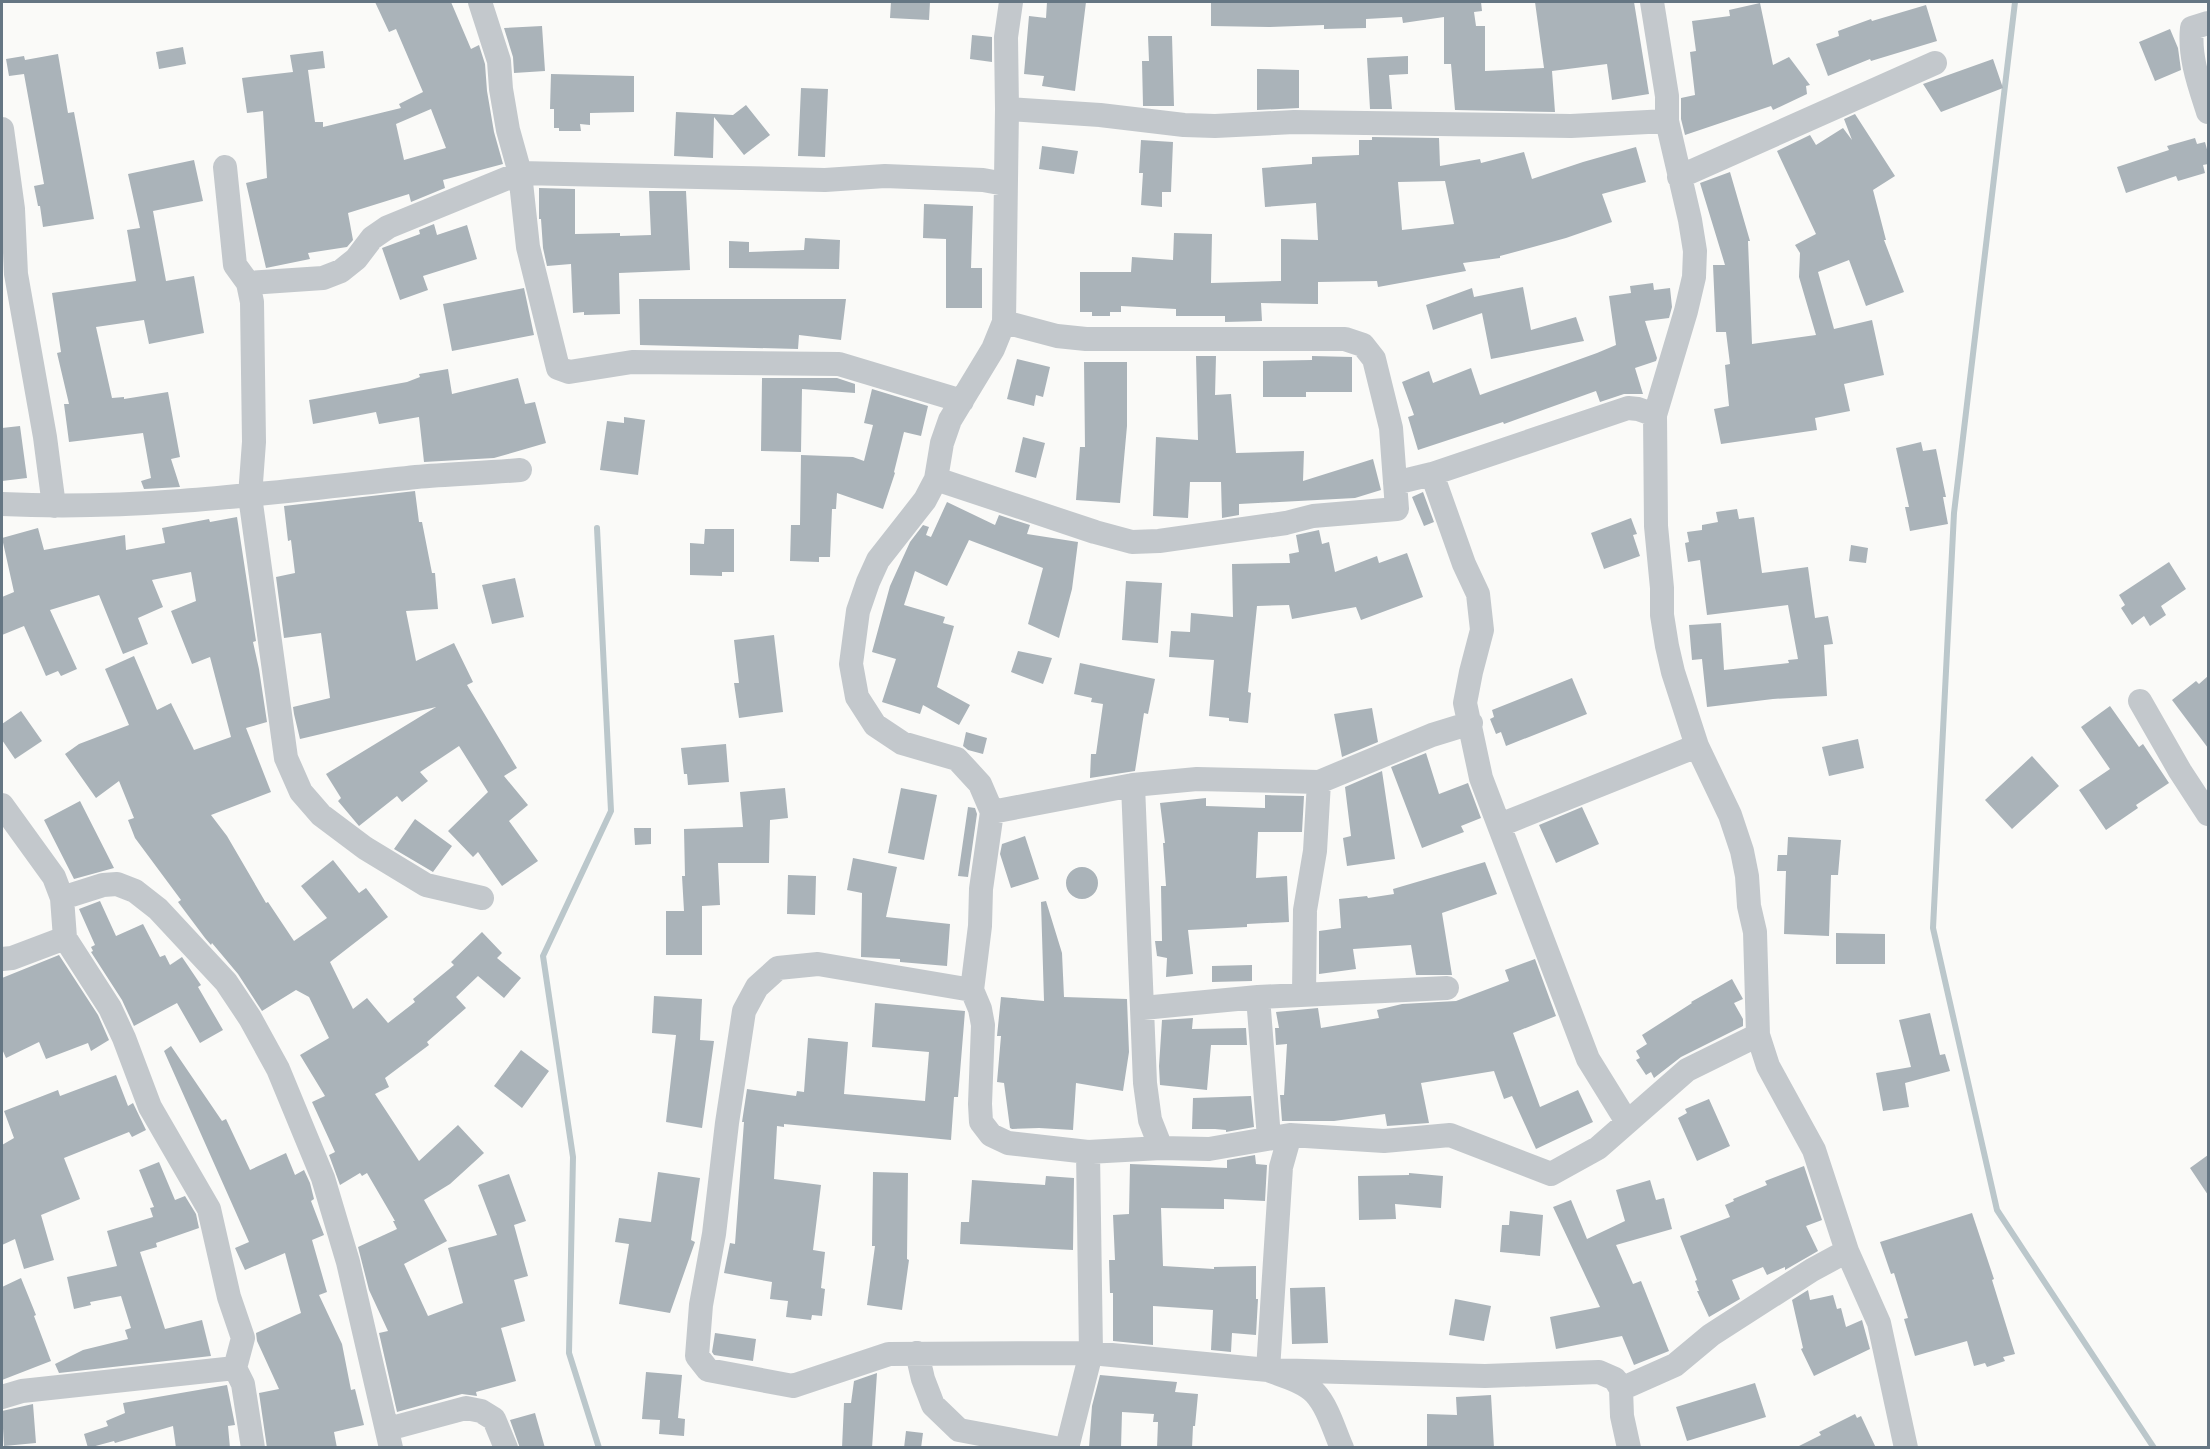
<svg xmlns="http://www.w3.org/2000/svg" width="2210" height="1449" font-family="'Exo 2',sans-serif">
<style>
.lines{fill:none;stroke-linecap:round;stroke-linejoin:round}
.stream{stroke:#bbc7cb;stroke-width:6}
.building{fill:#aab3b9;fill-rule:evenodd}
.street{stroke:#c3c8cc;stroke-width:24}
</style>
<rect width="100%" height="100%" fill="#fafaf8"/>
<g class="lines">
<path class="stream" d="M2015 2 1954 513 1933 928 1997 1210 2154 1448
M597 528 611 811 543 956 573 1157 569 1353 599 1448"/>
</g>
<path class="building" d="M375 2H451L471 49 479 45 485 64 487 91 494 132 503 164 443 180 445 188 411 202 409 194 348 213 353 240 347 247 308 253 310 259 266 268 246 183 267 178 263 111 247 113 242 78 293 72 290 55 323 51 325 68 308 70 315 122H323V127L401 108 399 104 423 92 396 29 389 32ZM431 109 446 148 404 160 396 124Z
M891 2H930L929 20 890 18Z
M1047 2H1086L1075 91 1042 86 1044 76 1024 74 1029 16 1046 18Z
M1211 2H1481L1482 11 1474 12 1476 26H1485V71L1544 68 1535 2H1634L1649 94 1612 100 1607 64 1552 71 1555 112 1455 110 1451 64H1444V17L1403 23 1402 17 1366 19V28L1324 29V25L1269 27 1211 26Z
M1760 3 1773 65 1789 57 1810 85 1806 86 1807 94 1773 110 1771 106 1685 135 1681 119V98L1695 95 1690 52 1696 51 1692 21 1730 16 1729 10Z
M1926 5 1937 41 1871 61 1870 59 1828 76 1816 44 1839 36 1838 31 1871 19 1872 21Z
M542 26 545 71 514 73 513 57 504 28Z
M2170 29 2178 48 2181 70 2155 81 2139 42Z
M972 35 992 37V62L970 59Z
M1148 36H1172L1174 106H1143L1142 61H1149Z
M183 47 186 64 159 69 156 52Z
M58 54 68 113 74 112 94 219 43 227 40 206H38L34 186 44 184 24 74 9 76 6 59 24 56 25 60Z
M1408 56V74L1389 75 1392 109H1370L1367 58Z
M1993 59 2003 88 1941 112 1923 84Z
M1257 69 1299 70V108L1257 110Z
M551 74 634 76V112L590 113V125L580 124 581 131H559V128H554V109H550Z
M801 88 828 89 825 157 798 156Z
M746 105 770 135 744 155 714 117 713 158 674 156 676 112 733 115Z
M1855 114 1895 176 1873 190 1886 240H1884L1904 292 1866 306 1849 260 1818 272 1834 329 1872 320 1884 375 1844 384 1850 411 1815 418 1817 430 1721 444 1714 409 1729 406 1725 365 1730 364 1726 332H1716L1713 265H1725L1700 183 1730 172 1750 241H1748L1752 344 1816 335 1799 277 1800 253 1795 245 1816 234 1777 151 1810 135 1816 145 1843 128 1852 140 1844 119Z
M1372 137 1439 138 1440 166 1480 159 1481 163 1524 152 1532 179 1583 162 1636 147 1646 182 1602 194 1612 222 1566 238 1500 256V258L1463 263 1466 271 1378 287 1377 281 1318 282V304L1261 303 1262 321 1225 322V316H1176V309L1121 306V312H1110V316H1092V312H1080V272H1131L1132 257 1173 260 1174 233 1212 234 1211 283 1281 281V239L1318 240 1316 203 1265 207 1262 168 1312 164V157L1359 155V140H1372ZM1445 181 1454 224 1402 230 1398 182Z
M2195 138 2197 144 2205 142 2208 153V164L2203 165 2205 173 2178 181 2176 176 2126 193 2117 167 2169 150 2167 146Z
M1141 140 1173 142 1171 192H1162V207L1141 205 1143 173H1139Z
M1042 146 1078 151 1074 174 1039 169Z
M194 160 203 201 153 211 166 281 194 276 204 333 149 344 144 320 96 327 112 398 124 397V399L168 392 180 457 171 459 180 487 144 489 141 481 151 478 143 433 69 442 64 404H69L57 353 61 352 52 293 136 281 127 230 140 228 128 174Z
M539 188 575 189V234L620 233V236L651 235 649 191H686L690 270 619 273 620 314 584 315V312L573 313 571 264 547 266 543 248 541 219H539Z
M924 204 973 206 971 268H982V308H946V239L923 238Z
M434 224 437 235 467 225 477 259 423 276 428 290 400 300 382 248 420 234 419 230Z
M805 238 840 240 839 269 729 268V241L749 242V252L804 250Z
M1653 283 1654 290 1670 288 1672 307 1669 318 1645 321 1657 358 1656 361 1635 368 1643 394H1624L1600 402 1596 391 1504 424 1503 422 1418 450 1408 417 1414 415 1402 382 1429 371 1433 383 1471 368 1480 395 1597 353 1616 345 1609 296 1631 293 1630 286Z
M1523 287 1531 330 1576 317 1584 341 1491 359 1482 313 1433 330 1426 305 1472 288 1474 297Z
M524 288 534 335 452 351 443 304Z
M639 299H846L841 340 799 335 798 349 640 345Z
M1196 356H1216L1215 395 1231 394 1236 453 1304 451 1303 481 1373 459 1381 490 1355 498 1239 504V515L1222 518 1221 482H1190L1188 518 1153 516 1156 437 1198 440Z
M1312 356 1352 357V392H1306V397H1263V361L1312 360Z
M1017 359 1050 367 1043 397 1036 395 1034 406 1007 399Z
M1084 362H1127V426L1120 503 1076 500 1080 447H1085Z
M448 369 452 394 518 378 525 404 535 402 546 443 494 458 424 462 419 417 379 424 376 412 313 424 309 400 407 382 420 377 419 374Z
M762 378H837L855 384V393L802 389 801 452 761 451Z
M872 389 928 406 921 436 904 432 894 472 895 473 883 509 837 493 836 509H832L830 557H819V562L790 561 791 525H800L801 455 853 457 864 461 873 425 864 423Z
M624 417 645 420 638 475 600 470 607 421 624 423Z
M20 426 27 478 2 481V428Z
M1023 437 1045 443 1036 478 1015 472Z
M1921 442 1923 451 1936 449 1946 497H1943L1948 524 1910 531 1905 507H1909L1896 448Z
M415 491 419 522H422L432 573H435L438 609 406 611 416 661 454 643 473 682 467 685 517 768 504 776 528 805 509 821 538 861 502 886 478 852 473 857 448 831 488 792 459 746 420 772 428 781 402 802 397 796 359 826 338 801 341 798 326 774 436 707 300 739 294 714 293 707 330 698 321 633 284 638 276 577 295 573 291 540 288 541 284 506Z
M1423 492 1434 522 1424 526 1412 497Z
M947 502 995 525 999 515 1030 525 1027 534 1078 542 1072 589 1059 638 1028 624 1043 568 969 540 947 586 915 571 904 605 945 617 943 623 954 626 937 687 970 705 959 725 923 705 920 714 882 702 896 659 872 652 890 586 910 542 923 525 929 527 926 535 931 537Z
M1737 509 1739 519 1754 517 1762 573 1808 567 1815 618 1828 616 1833 644 1824 645 1827 696 1773 699 1707 707 1702 659 1692 660 1689 625 1721 623 1724 670 1789 663 1788 660 1798 659 1788 605 1707 615 1700 560 1688 562 1685 543 1689 542 1687 532 1702 530V525L1718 522 1716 512Z
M237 517 256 641 253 642 259 669 267 722 246 728 271 792 211 815 227 836 266 903 268 902 294 941 327 918 301 886 333 860 359 893 366 888 388 917 330 962 353 1009 367 998 388 1023 415 1002 413 999 454 965 451 962 482 932 502 953 497 958 521 978 504 998 478 976 456 997 466 1008 427 1042 429 1045 385 1078 389 1087 375 1094 419 1161 458 1125 484 1153 450 1184 424 1200 447 1241 404 1264 428 1316 463 1303 448 1248 497 1235 478 1185 509 1174 526 1221 514 1225 528 1276 514 1280 525 1321 501 1328 516 1381 476 1392 477 1396 462 1394 397 1412 379 1333 388 1331 369 1290 358 1247 397 1229 393 1221H395L367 1173 362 1176 360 1173 340 1185 329 1155 335 1152 312 1102 325 1096 300 1055 329 1038 309 997 296 990 262 1011 238 974 212 943 211 945 205 938 178 902 181 900 135 838 128 820 134 818 119 781 96 798 65 754 79 744 129 725 105 669 134 656 157 710 171 703 194 750 231 737 210 657 192 664 171 611 196 601 191 572 152 580 163 607 138 618 148 644 123 654 99 595 50 610 77 669 61 676 58 671 46 676 24 626 2 635V597L14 592 2 538 38 528 44 550 125 535 126 550 165 543 162 528 209 519 210 522Z
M1631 518 1637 534 1633 535 1640 556 1604 569 1591 533Z
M705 529H734V572H722V576L690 575V543L704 544Z
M1319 530 1322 544 1329 542 1335 572 1377 556 1379 563 1407 553 1423 597 1361 620 1356 607 1292 619 1289 605 1257 606 1248 692 1251 693 1248 723 1229 721V718L1209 716 1214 660 1169 657 1171 631 1190 632 1191 613 1233 617 1232 564 1290 563 1289 554 1299 552 1296 535Z
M1851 545 1868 548 1866 563 1849 561Z
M2169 562 2186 589 2161 606 2166 615 2150 626 2144 616 2132 625 2121 608 2125 605 2119 595Z
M515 578 524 617 492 624 482 585Z
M1126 581 1162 583 1158 643 1122 640Z
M774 635 783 712 739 718 734 683H739L734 640Z
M1018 651 1052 658 1043 684 1011 672Z
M1080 663 1155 679 1148 714 1144 713 1135 771 1090 778 1091 754H1096L1103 704 1091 702 1092 698 1074 694Z
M2208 676V748L2172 700 2196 681 2199 684Z
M1572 678 1587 714 1506 746 1501 732 1496 734 1490 719 1494 717 1492 710Z
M2110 706 2139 747 2143 744 2169 783 2136 805 2138 808 2106 830 2079 790 2110 769 2081 727Z
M1372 708 1378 742 1342 757 1334 714Z
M21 711 42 741 15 759 2 740V724Z
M966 732 987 738 983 754 968 750 963 746Z
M1858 739 1864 768 1829 776 1822 747Z
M726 744 729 782 688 785 687 774H684L681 748Z
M1426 753 1439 794 1468 783 1481 818 1461 826 1464 832 1422 848 1391 767Z
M2032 756 2059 786 2012 829 1985 800Z
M1382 771 1395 859 1347 866 1343 838 1351 836 1345 787Z
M785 788 788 818 770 820 769 863H718L720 905 702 906V955H666V911H684L682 876H685L684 829 743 827 740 792Z
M901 788 937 795 924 860 888 853Z
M1265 795 1304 796 1302 832H1258L1256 878 1287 876 1289 922 1247 924V927L1188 930 1193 974 1166 977 1167 958 1157 956 1155 941H1162L1161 886H1166L1163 843H1165L1160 803 1206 798V806L1265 808Z
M80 801 114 868 74 879 44 820Z
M968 807 975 808 977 814 968 877 958 876Z
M1582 807 1599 844 1556 863 1539 825Z
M415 819 452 846 433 872 394 849Z
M634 828H651V844L635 845Z
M1025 836 1039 879 1011 888 1000 854 1002 844Z
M1788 837 1841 840 1838 875H1831L1829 936 1784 934 1786 871H1777L1778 855H1787Z
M853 858 897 867 886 917 950 924 947 966 900 962V959L861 957 862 893 847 890Z
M1485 862 1497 894 1442 913 1452 975H1416L1411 945 1353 949 1356 969 1319 974V931L1341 928 1339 899 1367 896 1368 898 1394 894 1393 889Z
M1066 883a16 16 0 1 1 32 0a16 16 0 1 1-32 0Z
M788 875 816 876 815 915 787 914Z
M100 901 116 936 143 924 160 957 165 955 170 965 182 957 201 985 198 987 223 1030 200 1043 177 1003 134 1026 122 1000 91 952 93 951 91 947 95 945 79 909Z
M1046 901 1062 953 1064 997 1127 999 1129 1052 1123 1091 1076 1083 1073 1130 1039 1128 1012 1129 1010 1128 1004 1083 997 1082 1001 1036H997L1001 997 1044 1001 1041 902Z
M1836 933 1885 934V964H1836Z
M59 955 98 1015 109 1040 91 1051 88 1043 46 1059 39 1042 6 1058 2 1049V978Z
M1535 959 1556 1016 1513 1033 1540 1107 1578 1090 1593 1122 1536 1149 1512 1096 1504 1099 1494 1071 1421 1083 1429 1123 1387 1126 1385 1114 1334 1121H1282L1280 1095H1284L1287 1044 1276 1045 1275 1028H1279L1276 1012 1318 1008 1321 1028 1379 1018 1377 1010 1402 1004 1456 1001 1509 981 1505 970Z
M1252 965V981L1212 982V966Z
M1732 979 1743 999 1734 1003 1743 1019V1026L1681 1057 1654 1078 1651 1072 1646 1075 1636 1060 1640 1058 1636 1051 1647 1044 1642 1035 1692 1003 1691 1002Z
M654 996 702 999 700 1040 714 1041 702 1128 666 1122 676 1035 652 1033Z
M875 1003 965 1011 958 1097H954L951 1140 784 1124V1127L777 1126 774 1179 821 1185 813 1250 825 1252 821 1288 825 1289 822 1316 812 1315 811 1320 786 1317 788 1301 770 1299 772 1282 724 1273 730 1243 735 1244 744 1122H742L747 1089 796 1096 797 1091 804 1092 808 1038 848 1042 844 1094 925 1101 929 1052 872 1047Z
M1930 1013 1940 1055 1945 1054 1950 1071 1905 1083 1909 1107 1883 1111 1876 1073 1911 1067 1899 1020Z
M1193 1018 1192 1029 1246 1028 1247 1045H1211L1207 1090 1160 1085 1159 1066 1162 1020Z
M171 1046 222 1121 226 1119 250 1170 286 1153 295 1175 304 1170 310 1183 314 1199 311 1201 324 1235 312 1240 327 1292 319 1295 342 1344 351 1390 355 1389 364 1425 334 1432 337 1448H267L259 1393 279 1389 257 1341 256 1333 301 1313 285 1253 245 1270 235 1248 249 1242 164 1051Z
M521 1050 549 1071 522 1108 494 1086Z
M116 1075 128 1106 133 1103 146 1130 132 1137 129 1132 64 1158 80 1199 41 1215 54 1260 24 1269 15 1239 2 1245V1145L14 1138 4 1111 58 1090 60 1096Z
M1251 1096 1254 1127 1226 1132V1130L1215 1129H1192L1193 1098Z
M1709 1099 1730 1146 1697 1161 1678 1118 1687 1113 1685 1109Z
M1255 1155 1256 1164 1267 1165 1265 1201 1224 1199V1209L1161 1208 1163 1266 1214 1269V1267L1256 1266V1299H1258L1256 1335 1232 1333 1231 1352 1211 1350 1213 1310 1153 1306V1345L1113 1341V1293H1110L1109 1260H1115L1113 1215 1129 1214 1130 1164 1227 1168V1160Z
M2208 1155V1195L2190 1168Z
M159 1162 175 1200 185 1196 196 1214 199 1228 156 1243 157 1247 140 1252 165 1329 202 1320 211 1356 59 1373 55 1364 83 1350 128 1339 125 1330 131 1328 121 1296 90 1302 91 1305 74 1309 67 1277 117 1266 107 1231 153 1217 150 1208 154 1207 139 1170Z
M1804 1166 1822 1220 1806 1226 1818 1251 1785 1270V1267L1767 1275 1763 1267 1732 1280 1740 1299 1709 1317 1697 1291H1699L1695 1281 1697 1280 1680 1236 1730 1217 1725 1205 1734 1201 1733 1199 1767 1185 1765 1181Z
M658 1172 700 1178 691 1240 695 1242 670 1313 619 1304 629 1244 615 1242 619 1218 651 1222Z
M873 1172 908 1173 907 1259 909 1260 902 1310 867 1305 875 1246H872Z
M1409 1173 1443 1176 1441 1208 1395 1204 1396 1219 1359 1220 1358 1176 1409 1175Z
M1046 1176 1074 1178 1073 1250 960 1244 961 1222H969L972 1180 1045 1185Z
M1650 1180 1656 1200 1664 1198 1672 1229 1616 1245 1633 1284 1641 1281 1669 1351 1634 1365 1622 1336 1556 1349 1550 1317 1600 1307 1553 1207 1571 1200 1587 1239 1625 1221 1616 1190Z
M1510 1211 1543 1215 1540 1256 1500 1252 1502 1225H1509Z
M1972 1213 1994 1279 1992 1280 2015 1354 2003 1357 2005 1361 1987 1367 1985 1363 1974 1366 1967 1341 1915 1356 1904 1319 1908 1318 1894 1273 1891 1274 1880 1242Z
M21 1278 36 1315 34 1316 51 1361 2 1380V1287Z
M1325 1287 1328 1343 1292 1344 1290 1288Z
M1808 1290 1810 1300 1833 1295 1837 1309 1841 1308 1846 1327 1862 1320 1870 1349 1814 1376 1801 1349 1803 1348 1792 1300Z
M1455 1299 1491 1306 1484 1341 1449 1335Z
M715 1333 756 1339 753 1361 714 1355 712 1352Z
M646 1372 682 1375 678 1418 685 1419 684 1436 659 1434 660 1420 642 1419Z
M877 1373 872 1448H842L844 1403H851L854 1381Z
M1100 1375 1177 1382 1175 1392 1198 1394 1195 1426H1193L1192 1448H1157L1158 1422H1153L1154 1414 1122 1412 1121 1448H1089L1092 1406Z
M1755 1383 1766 1417 1687 1441 1676 1407Z
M227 1385 235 1425 228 1426 230 1448H176L173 1426 115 1443 114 1441 88 1448 84 1434 108 1426 106 1421 125 1413 123 1403Z
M1491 1395 1494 1448H1427V1414L1457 1415 1456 1397Z
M33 1404 36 1443 4 1446 2 1411Z
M535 1413 545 1448H520L510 1420Z
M1855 1414 1857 1418 1861 1416 1876 1448H1795L1821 1435 1819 1432Z
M906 1431 923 1433 921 1448H904Z"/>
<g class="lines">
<path class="street" d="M480 2 499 61 501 89 508 130 520 173 528 247 558 368 569 372 632 362 839 364 962 401
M1011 2 1006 37 1007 109 1004 322 993 349 950 420 942 443 936 479 925 500 878 560 868 582 858 611 851 664 857 697 875 725 902 743 957 759 980 784 992 812 981 889 980 926 972 990 980 1009 983 1025 980 1104 981 1122 991 1135 1008 1143 1088 1152 1161 1148 1209 1149 1290 1135 1384 1141 1450 1135 1551 1174 1598 1148 1687 1070 1758 1035
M1652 2 1667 96V121L1690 220 1695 251 1694 277 1686 311 1655 415 1656 526 1662 588V615L1667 646 1673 672 1697 746 1730 815 1742 851 1747 876 1749 906 1755 932 1758 1035 1768 1066 1814 1150 1847 1251 1879 1323 1906 1448
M2208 23 2192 28C2189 57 2199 84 2208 112
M1007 109 1100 115 1184 125 1215 126 1294 122 1571 126 1667 121
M2 129 13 209 16 274 45 437 54 506
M225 167 235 265 248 283 252 302 254 442 250 496 286 758 301 792 321 815 365 848 426 885 482 898
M1679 177 1935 63
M248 283 323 278 341 271 356 259 372 238 388 227 520 173 825 180 885 176 983 180 1005 184
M1432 474 1464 564 1478 594 1482 630 1471 672 1465 703 1481 778 1588 1059 1627 1122
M936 479 1095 532 1132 542 1159 541 1286 523 1313 516 1397 509 1391 428 1374 359 1363 345 1345 339H1086L1057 336 1004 322
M1395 483 1432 474 1628 408 1638 409 1655 415
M2 504C140 511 278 492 416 477 450 474 486 473 520 470
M2140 701 2180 771 2208 814
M1133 785 1145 1083 1150 1120 1161 1148
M2 805 54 877 62 898 65 938 110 1008 124 1038 150 1107 209 1209 229 1297 243 1338 235 1368 243 1384 253 1448
M992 812 1133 785 1197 779 1319 782 1432 735 1471 723
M1500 825 1697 746
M62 898 103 885 117 884 135 891 158 909 226 982 250 1018 278 1069 323 1178 348 1262 391 1448
M2 959 12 958 65 938
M972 990 818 964 778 968 757 987 744 1011 727 1123 714 1234 701 1305 697 1356 708 1370 793 1386 889 1354 1091 1353 1268 1370 1485 1376 1599 1372 1615 1379 1621 1389 1622 1416 1629 1448
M1304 994 1305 910 1315 851 1319 782
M1143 1008 1258 997
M1290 1135 1281 1167 1268 1370C1283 1376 1303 1381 1315 1393 1328 1407 1334 1430 1342 1448
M1269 1138 1258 997 1447 988
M917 1353 923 1379 933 1405 959 1430 1055 1448
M1621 1389 1675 1365 1711 1335 1812 1270 1847 1251
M2 1397 22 1391 235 1368
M388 1429 466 1408 481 1411 494 1419 506 1448
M1067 1448 1091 1353 1088 1152"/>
</g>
<rect width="2210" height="1449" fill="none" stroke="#657683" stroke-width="6"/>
</svg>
